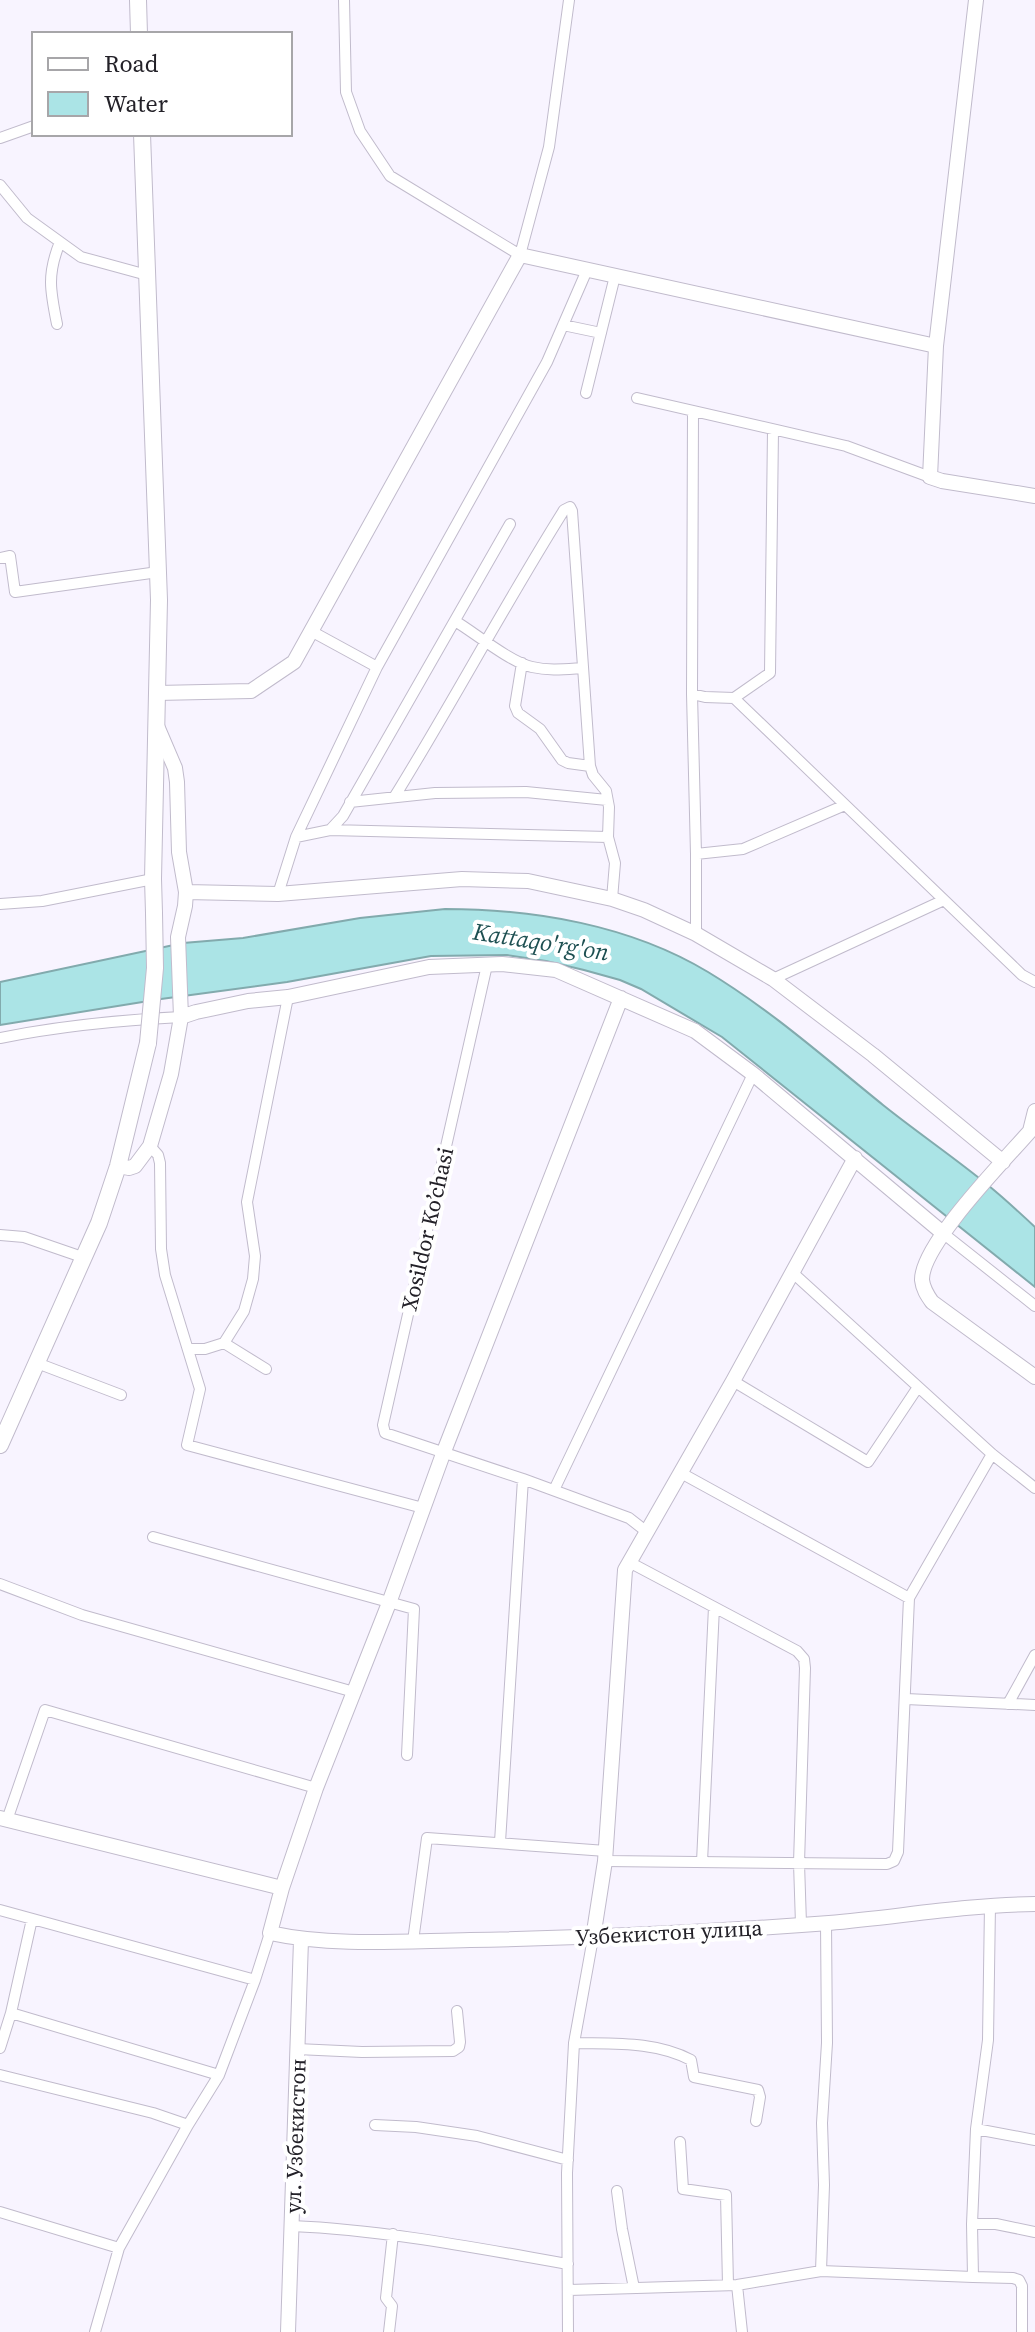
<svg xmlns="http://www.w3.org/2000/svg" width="1035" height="2332" font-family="'Source Serif 4',serif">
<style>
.water{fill:#abe4e6;stroke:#82aaad;stroke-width:2}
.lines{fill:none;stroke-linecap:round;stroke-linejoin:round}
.street-casing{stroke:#c1bbcc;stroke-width:12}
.secondary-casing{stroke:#c1bbcc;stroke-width:16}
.primary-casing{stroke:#c1bbcc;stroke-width:18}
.street{stroke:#fff;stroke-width:10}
.secondary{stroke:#fff;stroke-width:14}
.primary{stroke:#fff;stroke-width:16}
.primary-bridge-casing{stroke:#c1bbcc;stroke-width:18;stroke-linecap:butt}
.primary-bridge{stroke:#fff;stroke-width:16}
.labels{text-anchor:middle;stroke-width:8;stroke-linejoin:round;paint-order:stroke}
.street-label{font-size:22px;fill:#232128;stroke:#fff}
.water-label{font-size:24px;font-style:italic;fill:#1d4f51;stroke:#fff}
</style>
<rect width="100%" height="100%" fill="#f8f4ff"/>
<path class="water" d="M445 909C534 909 630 925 708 972 771 1010 826 1059 883 1105 918 1133 955 1158 989 1186 1005 1199 1020 1213 1035 1227V1287L722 1037 641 989 620 980 584 970 546 961 507 955 431 956 287 982 161 999 0 1025V982L183 943 243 938 360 918Z"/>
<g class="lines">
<g class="street-casing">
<path id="street" d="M344 0 346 92 360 131 390 176 520 255 549 147 569 0
M0 138 34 126
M0 185 27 218 81 257 147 275
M57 324C50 290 47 274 60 242
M563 325 601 333
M586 393 615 276
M637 398 846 446 930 477
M693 411 692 694 696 854V934
M0 558 10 556 15 592 158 572
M455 621C475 633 510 662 532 667 549 671 566 669 583 668
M311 631 377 667
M522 663 515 706 518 713 540 729 562 760 568 763 590 766
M692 694 705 697 734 698 1022 975 1035 982
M734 698 770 673 773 430
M395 796C453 702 505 604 564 510L570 507 572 511 590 766 593 775 606 791 609 807 608 837 615 863 612 899
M350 802 435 793 526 792 607 800
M330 830 608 837
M296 837 330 830 343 816 510 524
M696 854 743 849 845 805
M278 894 296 837 377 667 547 362 587 270
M0 904 42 901 153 879
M487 965 383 1425 385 1433 523 1479 629 1518 647 1532
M773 979 944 900
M0 1038C60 1026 120 1020 181 1017
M150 1146 158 1155 160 1163 161 1249 165 1275 200 1389 187 1445 423 1508
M944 1234 1035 1306
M0 1235 24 1237 85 1258
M793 1273 992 1454 1035 1488
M224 1343 266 1369
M189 1349H205L224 1343 244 1311 253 1279 255 1256 247 1202 288 997
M37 1363 121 1395
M733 1381 868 1462 918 1387
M681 1473 909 1598
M554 1490 753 1074
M153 1537 414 1609 407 1755
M629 1562 797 1651 804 1659 805 1668 799 1863 801 1924
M0 1584 82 1615 354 1692
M906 1699 1035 1705
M1008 1704 1035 1655
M7 1820 45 1710 316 1788
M500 1842 523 1479
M605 1861 887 1864 894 1861 898 1852 909 1598 992 1454
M702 1862 714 1607
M990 1905 988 2040 976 2129 972 2224 973 2277 1013 2278 1019 2280 1022 2286V2332
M0 1910 255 1980
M826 1923 827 2043 822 2123 824 2185 821 2271 973 2277
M413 1941 427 1838 606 1851
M11 2013 219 2075
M574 2043C614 2044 655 2041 691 2060L694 2077 758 2090 760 2097 756 2121
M0 2048 11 2013 32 1919
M297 2049 362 2052 453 2051 459 2047 460 2042 457 2011
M0 2075 153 2113 188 2125
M375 2125 416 2127 477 2136 568 2160
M976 2129 1035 2140
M680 2142 683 2189 726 2195 728 2285
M617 2191 622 2229 634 2288
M0 2212 119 2248
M972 2224H996L1035 2232
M292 2226C385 2230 476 2248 568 2264
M737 2285 742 2332
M569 2290 737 2285 821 2271
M95 2332 119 2248 188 2125 219 2075 255 1980 270 1933
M389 2332 392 2306 386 2298 393 2234
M568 2332 567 2173 574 2043 593 1938"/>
</g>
<g class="secondary-casing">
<path id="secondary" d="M976 0 936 346 930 477 942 481 1035 496
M157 693 251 691 294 662 520 255 936 346
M186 892 278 894 462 879 528 881 612 899 644 910 696 934 773 979 873 1055 1003 1162
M621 998 443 1454 389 1603 316 1788 282 1888 270 1933C334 1947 404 1941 470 1940 590 1938 709 1932 829 1923 898 1917 966 1905 1035 1904
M181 1017 196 1012 248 1001 288 997 429 967 502 964 556 970 695 1031 753 1074 944 1234
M1035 1111 1030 1131C1005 1160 921 1245 922 1280 923 1289 927 1295 932 1302L1035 1377
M118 1166 129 1168 135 1166 150 1146 171 1074 181 1017 178 937 185 906 186 892 179 852 177 782 175 768 157 726
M0 1818 282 1888
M593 1938 605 1861 625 1570 733 1381 855 1158
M288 2332 301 1940"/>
</g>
<g class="primary-casing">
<path id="primary" d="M138 0 139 34
M142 134 159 600 153 879 154 913
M0 1445 99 1223 118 1166 148 1043"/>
</g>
<use href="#street" class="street"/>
<use href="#secondary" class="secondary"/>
<use href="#primary" class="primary"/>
<g class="primary-bridge-casing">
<path id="primary-bridge" d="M148 1043 155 968 154 913"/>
</g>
<use href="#primary-bridge" class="primary-bridge"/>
</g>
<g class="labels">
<g class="street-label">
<text transform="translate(427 1229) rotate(-77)" y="8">Xosildor Ko’chasi</text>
<text transform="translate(669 1932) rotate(-3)" y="8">Узбекистон улица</text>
<text transform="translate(295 2136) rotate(-88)" y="8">ул. Узбекистон</text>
</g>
<g class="water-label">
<text transform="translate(541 942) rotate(9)" y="8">Kattaqo'rg'on</text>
</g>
</g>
<rect x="32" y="32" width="260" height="104" fill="#ffffff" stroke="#a7a6a9" stroke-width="2"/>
<rect x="48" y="58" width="40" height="12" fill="#ffffff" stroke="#a7a6a9" stroke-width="2"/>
<text x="104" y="72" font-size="24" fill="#232128">Road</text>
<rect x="48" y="92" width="40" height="24" fill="#abe4e6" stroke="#a7a6a9" stroke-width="2"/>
<text x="104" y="112" font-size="24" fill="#232128">Water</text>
</svg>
